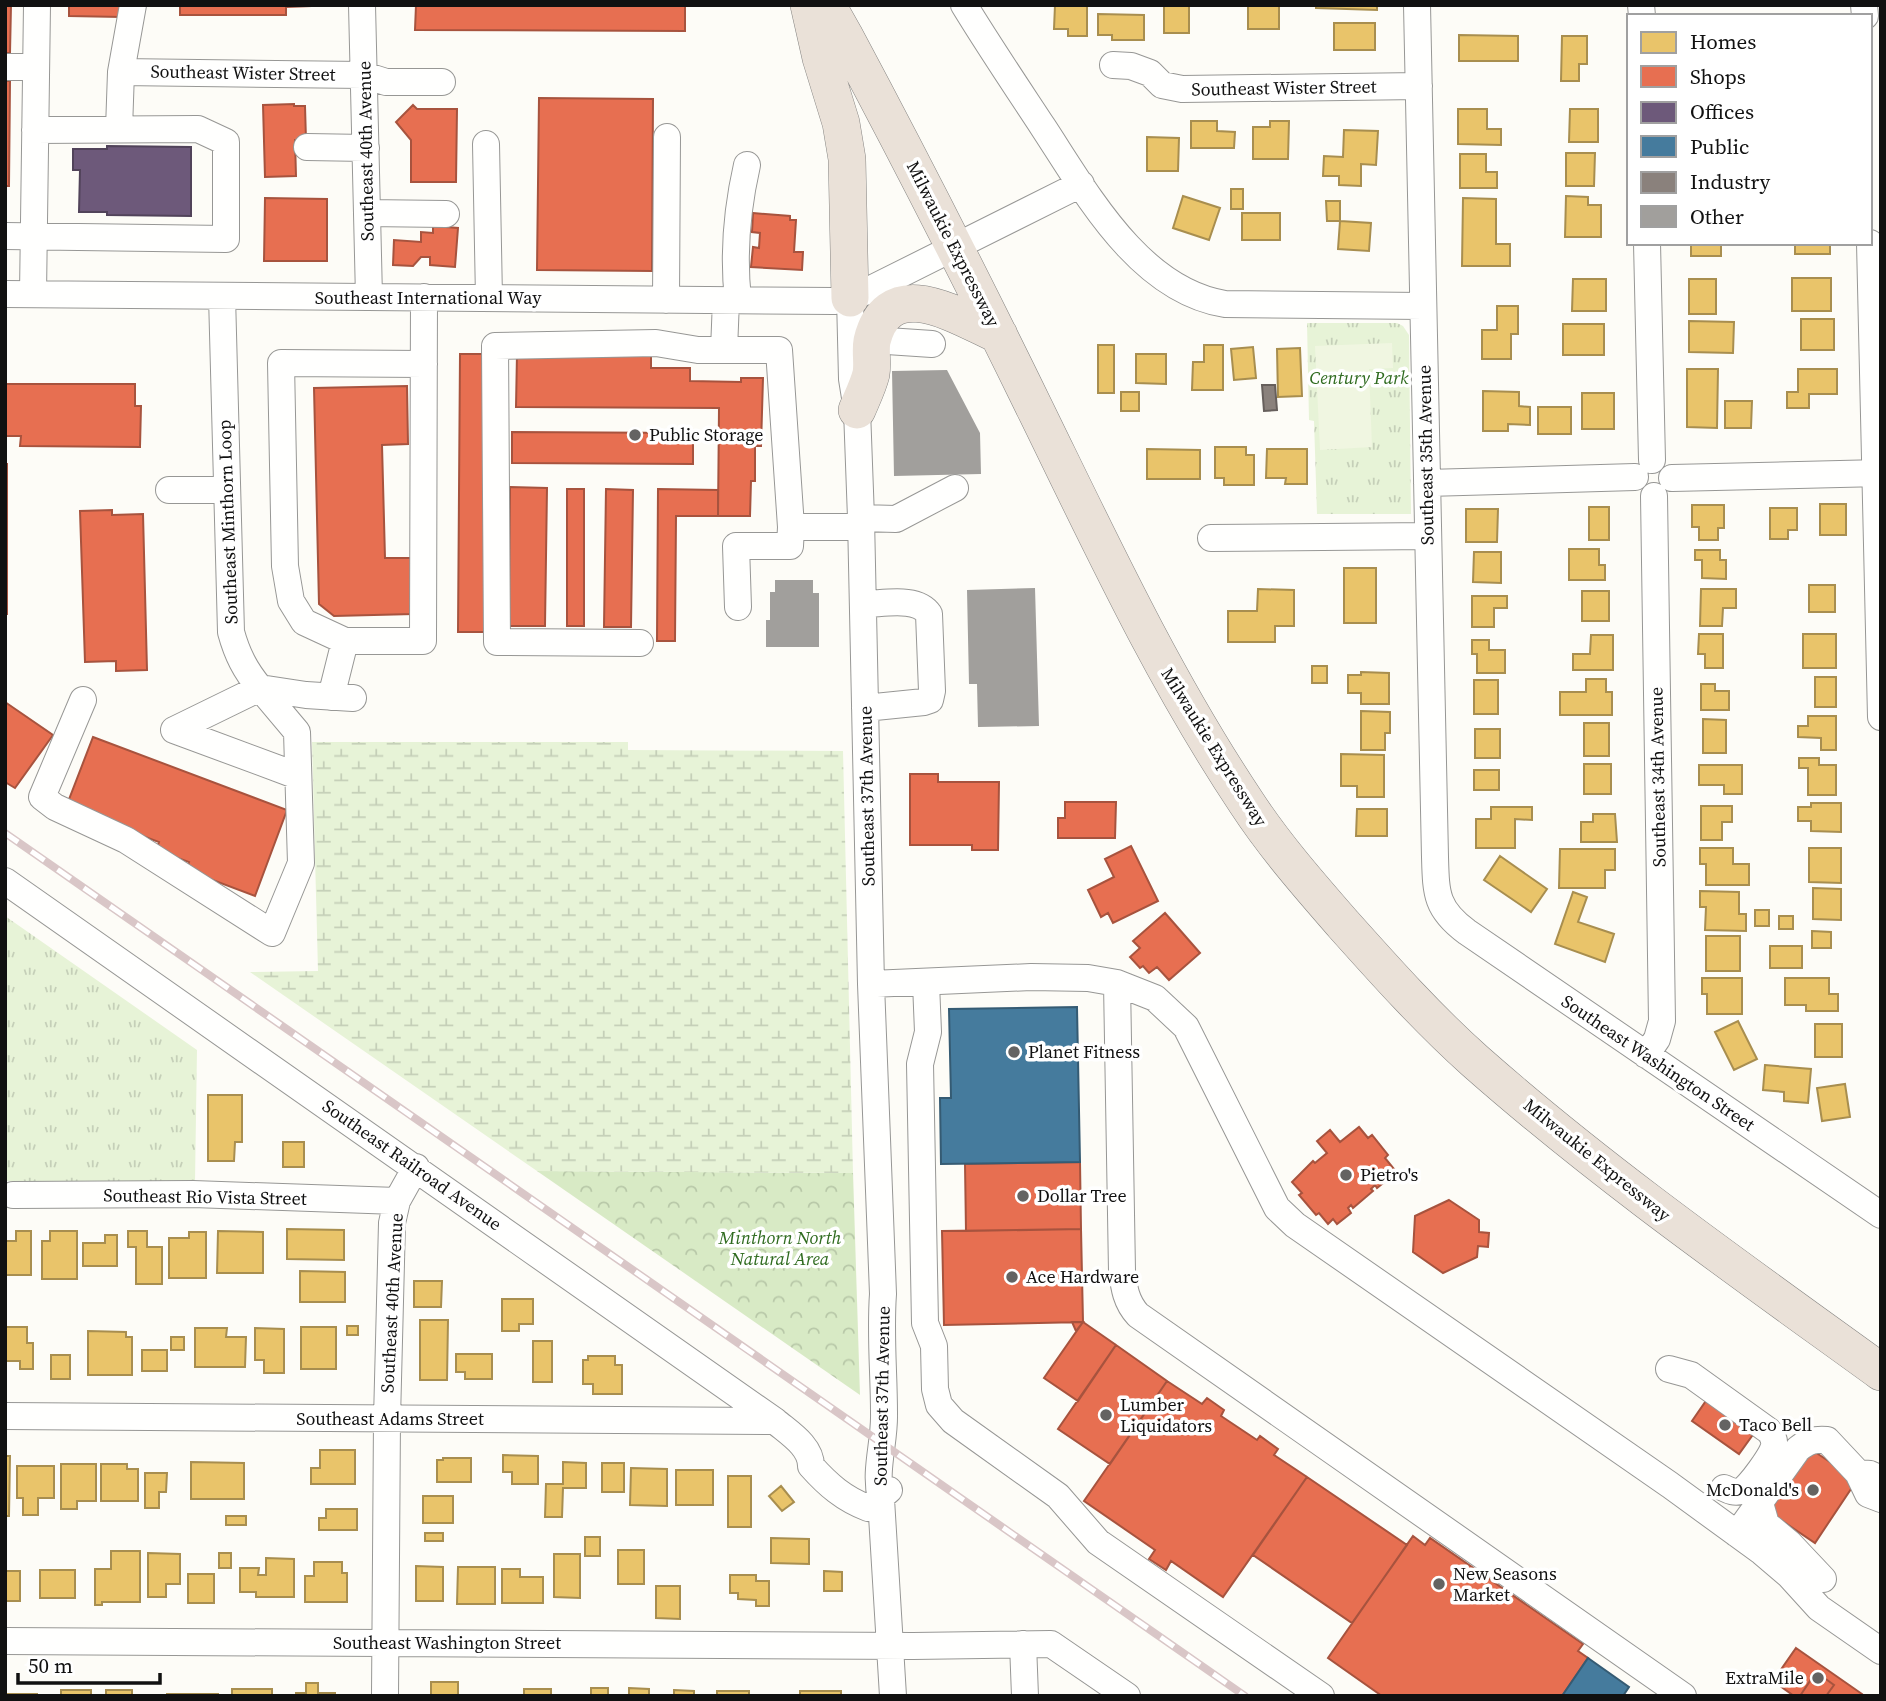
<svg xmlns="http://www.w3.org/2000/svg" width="1886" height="1701" font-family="'Source Serif 4',serif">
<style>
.grass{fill:url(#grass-tufts)}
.forest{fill:url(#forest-crowns)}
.wetland{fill:url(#wetland-marsh)}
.pitch{fill:#f0f6e1}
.homes{fill:#e9c46a;stroke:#a88e4f;stroke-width:2}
.shops{fill:#e76f51;stroke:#a7533e;stroke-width:2}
.offices{fill:#6d597a;stroke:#51435a;stroke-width:2}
.public{fill:#457b9d;stroke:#355b73;stroke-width:2}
.industry{fill:#8a817c;stroke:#665f5c;stroke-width:2}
.building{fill:#a19f9c}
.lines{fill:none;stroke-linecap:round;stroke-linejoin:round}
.minor-casing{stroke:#979795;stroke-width:28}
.highway-casing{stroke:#858482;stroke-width:38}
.minor{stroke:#fffffe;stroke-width:26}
.highway{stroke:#eae1d8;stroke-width:37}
.rail-casing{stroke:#d9c6c7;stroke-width:8}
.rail{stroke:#fff;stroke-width:5;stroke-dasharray:16;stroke-linecap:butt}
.poi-dot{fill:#646362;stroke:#fff;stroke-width:2.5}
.labels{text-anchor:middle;stroke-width:7;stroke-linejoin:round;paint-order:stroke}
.street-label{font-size:18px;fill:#111;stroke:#fff}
.park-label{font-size:18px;font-style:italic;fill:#2f6b1f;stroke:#fff}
.poi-label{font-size:18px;fill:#111;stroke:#fff;text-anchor:start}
</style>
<defs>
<pattern id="grass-tufts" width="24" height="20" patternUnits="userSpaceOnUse" patternTransform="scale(1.75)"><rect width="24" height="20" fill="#e7f3d7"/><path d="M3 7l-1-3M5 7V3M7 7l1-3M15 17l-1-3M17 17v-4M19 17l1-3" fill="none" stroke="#c5cfb8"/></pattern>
<pattern id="forest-crowns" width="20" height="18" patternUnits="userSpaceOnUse" patternTransform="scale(1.75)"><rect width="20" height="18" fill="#d8eac5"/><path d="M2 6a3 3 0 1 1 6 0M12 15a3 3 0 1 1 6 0" fill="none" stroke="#b8c8a8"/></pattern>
<pattern id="wetland-marsh" width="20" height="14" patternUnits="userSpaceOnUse" patternTransform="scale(1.75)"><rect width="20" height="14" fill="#e7f3d7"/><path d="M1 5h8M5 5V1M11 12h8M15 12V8" fill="none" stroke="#c5cfb8"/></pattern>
</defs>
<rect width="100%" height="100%" fill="#fdfcf7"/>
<path class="grass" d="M1307 323H1397L1403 326 1409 335 1411 514H1317L1314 421 1309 420Z
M5 916 197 1050 195 1181H5Z"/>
<path class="forest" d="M537 1171 853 1173 860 1395Z"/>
<path class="wetland" d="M312 742H628V750L843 751 853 1173 537 1171 250 972 318 971Z"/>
<path class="pitch" d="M1392 343 1393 368 1369 369 1372 447 1320 450 1315 346Z"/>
<path class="homes" d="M1055 5H1087V36H1068V29H1054Z
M1164 5H1189V33H1164Z
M1248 5H1279V29H1248Z
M1316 5H1377V10L1316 8Z
M1098 14 1144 15V40H1112V35H1098Z
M1334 23H1375V50H1334Z
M1459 35 1518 36V61H1459Z
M1562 36H1587V64H1579V81H1561Z
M1458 109H1487V129H1501V145L1458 144Z
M1570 109H1598V142H1569Z
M1191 121H1217V131L1235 132 1234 148H1191Z
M1270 121H1289L1288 159H1253V127H1270Z
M1344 130 1378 131 1376 165 1361 164V186L1339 185V176H1323L1324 156 1343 157Z
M1147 137 1179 138 1178 171H1147Z
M1566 153H1595L1594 186H1566Z
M1460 154H1486V172H1497V188H1460Z
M1231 189H1243V209H1231Z
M1183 196 1220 208 1209 240 1173 228Z
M1566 196 1588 197V205H1601V237H1565Z
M1463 198 1496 199V244H1510V266H1462Z
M1326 201H1340V221H1327Z
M1242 213H1280V240H1242Z
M1340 221 1371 223 1369 251 1338 249Z
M1691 243H1721V256H1691Z
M1795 243H1830V254H1795Z
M1792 278H1831V311H1792Z
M1573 279H1606V311H1572Z
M1689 279H1716V314H1689Z
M1497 306H1518V334H1511V359H1482V330H1497Z
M1801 319H1834V350H1801Z
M1689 321 1734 322 1733 353 1689 352Z
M1563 324H1604V355H1563Z
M1098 345H1114V393H1098Z
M1204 345H1223V390H1192L1193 362H1204Z
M1253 347 1256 378 1234 380 1231 349Z
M1300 348 1302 396 1278 397 1277 349Z
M1136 354H1166V384L1136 383Z
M1687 369H1718L1717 428 1687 427Z
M1798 369H1837V394H1809V408H1787V392H1798Z
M1483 391 1519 392V406L1530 407V425L1508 424V431H1483Z
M1121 392H1139V411H1121Z
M1582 393H1614V429H1582Z
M1725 401H1752L1751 428H1725Z
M1538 407H1571V434H1538Z
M1215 447H1246V455H1254V485H1224V478H1215Z
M1147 449 1200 450V479H1147Z
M1267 449H1307V484H1285L1286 478H1266Z
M1820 504H1846V535H1820Z
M1692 505H1724V528H1718V540H1699V527H1692Z
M1589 507H1609V540H1589Z
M1770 508H1797V530H1788V539H1770Z
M1466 509H1498L1497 542H1466Z
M1569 549H1599V565H1605V580H1569Z
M1695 550H1720V560H1726V579L1702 578V560H1695Z
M1474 552H1501V583L1473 582Z
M1344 568H1376V623H1344Z
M1809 585H1835V612H1809Z
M1258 589 1294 590V626H1275V642H1228V611H1257Z
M1701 589H1736V608H1723L1722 626H1700Z
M1582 591H1609V621H1582Z
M1472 596H1507V608H1494V627H1472Z
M1699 634H1723V668H1705V654H1698Z
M1803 634H1836V668H1803Z
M1591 635H1613V670H1573V654H1590Z
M1472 640H1489V650H1505V673H1477V654H1472Z
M1312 666H1327V683H1312Z
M1361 672 1389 673V704H1361V693H1348V675H1361Z
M1815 677H1836V707H1815Z
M1586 679H1606V692H1612V715H1560V692H1586Z
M1474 680H1498V714H1474Z
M1701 684H1715V691H1729V710H1701Z
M1361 711 1390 712V733H1385V750H1361Z
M1808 716H1836V750H1821V738L1798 737V726H1808Z
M1703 719 1726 720V753H1703Z
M1584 723H1609V756H1584Z
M1475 729H1500V758H1475Z
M1341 754 1384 755V797H1357V786H1341Z
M1799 758H1819V765H1836V795H1808V768H1799Z
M1584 764H1611V794H1584Z
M1699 765H1742V794H1724V785H1699Z
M1474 770H1499V790H1474Z
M1811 803H1841V832L1811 831V821H1798V807H1811Z
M1701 806H1732V822H1722V840H1701Z
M1491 807H1532V820L1515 819V848H1476V819H1491Z
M1357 809H1387V836H1356Z
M1593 814H1615L1617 842H1581V822H1593Z
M1700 848H1733V864H1749V885H1706V864H1700Z
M1809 848H1841V883L1809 882Z
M1560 849H1615V870H1605V888H1559Z
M1500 856 1547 889 1531 912 1484 880Z
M1813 888 1841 889V920L1813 919Z
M1700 891 1739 892V914H1746V931L1705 930 1706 907H1700Z
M1573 892 1587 897 1578 922 1614 934 1605 962 1555 944Z
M1755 910H1769V926H1755Z
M1779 916H1793V929H1779Z
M1812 931 1831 932V948H1812Z
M1706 936H1740V971H1706Z
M1770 946H1802V968H1770Z
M1702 978H1742V1014H1707V994H1702Z
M1785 978H1829V994H1838V1011H1806V1005H1785Z
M1738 1021 1757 1059 1734 1070 1715 1032Z
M1815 1024H1842V1057H1815Z
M1765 1065 1811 1069 1808 1103 1784 1101V1092L1763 1090Z
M1845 1084 1850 1117 1822 1121 1817 1088Z
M208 1095H242V1142H235L234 1161H208Z
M283 1142H304V1167H283Z
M287 1229 344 1230V1260L287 1259Z
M16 1231H31V1275H5V1241H16Z
M50 1231H77V1279H42V1241H50Z
M128 1231H147V1247H162V1284H136V1247H128Z
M218 1231 263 1232V1273H217Z
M189 1232H206V1278H169V1238H189Z
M105 1235H117V1266H83V1243H105Z
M300 1271 345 1272V1302H300Z
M414 1281H442L441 1307H414Z
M502 1299H533V1324H519V1331H502Z
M420 1320H448L447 1380H420Z
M347 1326H358V1335H347Z
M5 1327H27V1343H33V1369H20V1361H5Z
M301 1327H336V1369H301Z
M195 1328H227L226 1337H246L245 1367H195Z
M255 1328 284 1329V1373H264V1360H255Z
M88 1331 126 1332V1337H132V1375H88Z
M171 1337H184V1350H171Z
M533 1341H552V1382H533Z
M142 1350H167V1371H142Z
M456 1354H492V1379H465V1372H456Z
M51 1355H70V1379H51Z
M588 1356H615V1365H622V1394H593V1384H583V1360H588Z
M320 1450H355V1484H311V1468H320Z
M503 1455 538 1456V1484H512V1472H503Z
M5 1456H10L9 1516H5Z
M443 1458H471V1482H437V1460H443Z
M191 1462 244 1463V1499H191Z
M563 1462 586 1463V1488H563L562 1517H545L546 1484H563Z
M602 1463H624V1492H602Z
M61 1464H96V1501H77V1509H61Z
M101 1464H127V1469H138V1501H101Z
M17 1466H54V1498H38V1515H23V1498H17Z
M631 1468 667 1469V1506L630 1505Z
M676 1470H713V1505H676Z
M145 1473H167L166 1492H159V1508H145Z
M728 1476H751V1527H728Z
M781 1486 794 1502 782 1511 769 1496Z
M423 1496H453V1523H423Z
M326 1509H357V1530H319V1518H326Z
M226 1516H246V1525H226Z
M425 1533H443V1541H425Z
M585 1537H600V1556H585Z
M771 1538 809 1539V1564L771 1563Z
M618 1550H644V1584H618Z
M111 1551H140V1602H102V1605H95V1569H111Z
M148 1553 180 1554V1584H166V1597H148Z
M219 1553H231V1568H219Z
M554 1554H580V1598L554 1597Z
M266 1558 294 1559V1597H256V1592H240V1568H259L258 1575H266Z
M314 1562H342V1573H347V1602H305V1576H314Z
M416 1566 443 1567V1601H416Z
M458 1567H495V1604H457Z
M502 1569H520V1577H543V1603H502Z
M40 1570H75V1598H40Z
M5 1571H20V1601H5Z
M824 1571 842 1572V1591H824Z
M188 1574H214V1603H188Z
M730 1575H756V1581H769V1606H756V1600L738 1599V1593H730Z
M656 1586H680V1619L656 1618Z
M431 1682H458V1696H431Z
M306 1683H318V1693H335V1696H296V1693H306Z
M591 1688H608V1696H591Z
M629 1688 649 1689V1696H629Z
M232 1689H272V1696H232Z
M524 1689H551V1696H524Z
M61 1690H91V1696H61Z
M106 1690H132V1696H106Z
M674 1690 694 1691V1696H674Z
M717 1691H749V1696H717Z
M800 1691H841V1696H800Z
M5 1694H37V1696H5Z
M167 1694H218V1696H167Z"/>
<path class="shops" d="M5 5H11L10 53H5Z
M69 5H121V17L69 16Z
M180 5H338L286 7V15H180Z
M416 5H685V31L415 30Z
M5 81H10L9 186H5Z
M539 98 653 99 652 271 537 270Z
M294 104V106H305L306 140H295L296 176 265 177 263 105Z
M413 105 417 109H457L456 182H411V140L396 122Z
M265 198 327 199V261H264Z
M753 213 790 216V220H796L794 252H803L802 270 751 267 753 247 759 248 760 233 752 232Z
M433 226 458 228 455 267 430 265V257H421L413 266 393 265 394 240 421 242V232L433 233Z
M460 354H487L485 632H458Z
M517 354 651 355V368H690V381L741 382V378H763L761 446H755V481H751L750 516H718L719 408 516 407Z
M5 384H135V406H141L140 447 20 446 21 436H5Z
M407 386 408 444 382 445 385 558H411L413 614 334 616 319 604 314 388Z
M512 432 693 433V464L512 463Z
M5 464H7V614H5Z
M510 487 547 488 545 626H509Z
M567 489H584V626H567Z
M606 489 633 490 631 627H604Z
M658 489 718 490V516H676L675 641H657Z
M112 510V515L143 514 147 670 116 671V661L85 662 80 511Z
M5 702 53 735 15 788 5 782Z
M93 737 287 810 255 896 186 870 189 862 156 850 159 842 79 812 68 802Z
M910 774H938V782H999L998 850H972V845H910Z
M1065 802H1116L1115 838H1058V818H1065Z
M1131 846 1158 901 1113 923 1108 913 1101 917 1088 890 1114 877 1105 859Z
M1165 913 1200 953 1169 980 1157 967 1149 973 1143 966 1140 968 1130 957 1140 948 1133 941Z
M1359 1127 1368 1138 1372 1135 1388 1155 1385 1158 1394 1169 1390 1174 1392 1176 1377 1188 1375 1185 1371 1189 1373 1191 1353 1208 1351 1205 1348 1208 1351 1213 1337 1224 1333 1219 1328 1224 1319 1213 1316 1215 1299 1195 1302 1193 1292 1182 1313 1161 1315 1163 1327 1153 1317 1141 1330 1130 1340 1142Z
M1080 1162 1081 1229 966 1231 965 1164Z
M1449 1200 1479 1220V1232L1489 1233 1488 1247 1478 1246 1477 1257 1443 1273 1413 1252 1415 1216Z
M1081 1229 1083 1322 944 1325 942 1231Z
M1072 1322H1083L1076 1331Z
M1083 1322 1116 1345 1078 1401 1044 1378Z
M1116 1345 1167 1381 1110 1464 1058 1429Z
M1167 1381 1202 1404 1207 1398 1224 1410 1221 1416 1257 1440 1260 1436 1278 1449 1274 1455 1307 1477 1223 1597 1171 1561 1166 1570 1149 1559 1155 1550 1084 1501Z
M1710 1395 1757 1429 1739 1454 1692 1421Z
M1809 1448 1857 1480 1815 1543 1769 1512Z
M1307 1477 1407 1545 1352 1623 1253 1555Z
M1413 1536 1425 1545 1430 1538 1583 1644 1578 1651 1588 1658 1562 1696H1382L1328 1658Z
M1796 1648 1862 1694 1861 1696H1794L1773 1681Z
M1816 1672 1834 1685 1826 1696H1800Z"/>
<path class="offices" d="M107 146 191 147V216L107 215V212H79L80 170H73V149H107Z"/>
<path class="public" d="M1077 1007 1080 1162 941 1164 940 1098H951L949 1009Z
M1588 1658 1629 1687 1623 1696H1562Z"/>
<path class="industry" d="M1262 385H1275L1277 410 1264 411Z"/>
<path class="building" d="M947 370 980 433 981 474 894 476 892 371Z
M775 580H813V593H819V647H766V620H770V592H775Z
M1035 588 1039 726 978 727 977 684H969L967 590Z"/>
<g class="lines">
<g class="minor-casing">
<path id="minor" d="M362 5 369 297
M964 5C989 46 1016 86 1043 127 1087 194 1139 290 1225 304L1423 306
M1417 5 1435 857C1436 894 1436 909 1467 932L1881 1215
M1641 5 1642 16
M1864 5 1865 16
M1113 65 1131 66 1150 73 1162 85 1182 89 1419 86
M5 67H36
M121 72 364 75 386 82H442
M119 129 121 72 133 5
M486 144 489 298
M307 147 366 148
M367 213 446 214
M5 236 226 239V142L198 129 35 130
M1647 243 1652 460
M1870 243 1881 717
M5 294 834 301 865 292 1081 184
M33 294 37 5
M222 296 231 632C237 654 245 670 260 688L306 695 353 698
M850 298 852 379 857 410 861 518 871 984 883 1294C880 1334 884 1373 884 1413 885 1442 874 1470 881 1499L893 1696
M666 300 667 137
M738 300C733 255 737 209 747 165
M872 340 932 344
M724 350 726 300
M424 364 281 363 285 566 291 601 304 622 345 641H423L424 297
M1672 478 1881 473
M1427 483 1635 477
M169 490H227
M861 518 896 519 955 488
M1211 538 1428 536
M863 604C883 604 917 596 929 614L932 691 930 700 924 702 865 708
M738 607 736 546H790L791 527H862
M640 643 497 642 495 346 656 343 698 350H779L791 527
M331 697 345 641
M83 700 42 797 55 807 126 840 272 933 301 863 297 732 260 688 174 730
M174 730 298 776
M5 881 775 1421C789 1433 811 1446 811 1466 828 1485 844 1499 868 1508L889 1490
M926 983 928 1032 920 1064 925 1323 934 1346 935 1389 939 1405 953 1421 1058 1496 1098 1542 1321 1696
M1117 983 1122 1271C1124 1288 1126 1302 1138 1315L1683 1696
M871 984 1031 977 1088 978 1117 983 1155 998 1186 1027 1277 1208 1295 1225 1670 1485 1762 1552 1789 1575 1819 1608 1881 1651
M1646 1055 1657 1039 1662 1021 1654 496
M13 1195 193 1194 397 1201
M1669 1369 1691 1375 1769 1431C1773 1436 1775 1440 1774 1446 1772 1455 1749 1488 1741 1491 1735 1493 1730 1491 1724 1488
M5 1416 775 1421
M1858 1473 1868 1494 1881 1499
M1760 1503 1766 1524 1789 1543 1823 1579
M1737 1534 1798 1449C1808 1441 1814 1439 1827 1440L1858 1473 1870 1474 1881 1479
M5 1641 913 1646 1051 1644 1127 1696
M1023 1644 1025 1696
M385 1696 387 1419 392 1223 397 1201 416 1167"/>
</g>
<g class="highway-casing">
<path id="highway" d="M809 5 821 58 841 123 847 159 850 298
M827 5 844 35C911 160 975 286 1037 413 1102 546 1164 679 1246 802 1274 845 1309 885 1343 924 1385 971 1428 1019 1475 1061 1603 1174 1743 1272 1881 1372
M857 410C862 398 868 386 871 374 873 363 870 352 872 341 889 271 959 317 999 335"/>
</g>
<use href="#minor" class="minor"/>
<use href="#highway" class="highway"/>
<g class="rail-casing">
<path id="rail" d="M5 833 1245 1696"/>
</g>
<use href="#rail" class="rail"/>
</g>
<g class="poi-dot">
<circle cx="635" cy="435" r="7"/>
<circle cx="1014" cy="1052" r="7"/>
<circle cx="1346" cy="1175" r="7"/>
<circle cx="1023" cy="1196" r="7"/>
<circle cx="1012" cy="1277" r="7"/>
<circle cx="1106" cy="1415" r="7"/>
<circle cx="1725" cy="1425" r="7"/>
<circle cx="1813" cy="1490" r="7"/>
<circle cx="1439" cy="1584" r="7"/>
<circle cx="1818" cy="1678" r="7"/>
</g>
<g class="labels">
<g class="street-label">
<text transform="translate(243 73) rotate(1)" y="6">Southeast Wister Street</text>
<text transform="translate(1284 88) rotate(-1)" y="6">Southeast Wister Street</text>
<text transform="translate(366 151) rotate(-91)" y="6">Southeast 40th Avenue</text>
<text transform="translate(953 244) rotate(63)" y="6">Milwaukie Expressway</text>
<text x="428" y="304">Southeast International Way</text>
<text transform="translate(1426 455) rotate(-91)" y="6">Southeast 35th Avenue</text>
<text transform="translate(228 522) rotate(-92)" y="6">Southeast Minthorn Loop</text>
<text transform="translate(1214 747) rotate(58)" y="6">Milwaukie Expressway</text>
<text transform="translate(1658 777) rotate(-91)" y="6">Southeast 34th Avenue</text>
<text transform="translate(867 796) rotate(-91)" y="6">Southeast 37th Avenue</text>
<text transform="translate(1658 1063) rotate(34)" y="6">Southeast Washington Street</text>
<text transform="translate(1597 1160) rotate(39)" y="6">Milwaukie Expressway</text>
<text transform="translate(412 1165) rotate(35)" y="6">Southeast Railroad Avenue</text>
<text transform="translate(205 1197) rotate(1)" y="6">Southeast Rio Vista Street</text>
<text transform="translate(392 1303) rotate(-87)" y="6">Southeast 40th Avenue</text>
<text transform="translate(882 1396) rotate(-89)" y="6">Southeast 37th Avenue</text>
<text x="390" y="1425">Southeast Adams Street</text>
<text x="447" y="1649">Southeast Washington Street</text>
</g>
<g class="park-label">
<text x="1359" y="384">Century Park</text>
<text x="780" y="1244">Minthorn North<tspan x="780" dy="21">Natural Area</tspan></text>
</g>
<g class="poi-label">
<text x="649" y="441">Public Storage</text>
<text x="1028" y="1058">Planet Fitness</text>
<text x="1360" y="1181">Pietro's</text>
<text x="1037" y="1202">Dollar Tree</text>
<text x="1026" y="1283">Ace Hardware</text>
<text x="1120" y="1411">Lumber<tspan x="1120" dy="21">Liquidators</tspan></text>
<text x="1739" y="1431">Taco Bell</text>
<text x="1799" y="1496" text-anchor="end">McDonald's</text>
<text x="1453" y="1580">New Seasons<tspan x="1453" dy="21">Market</tspan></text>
<text x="1804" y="1684" text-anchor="end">ExtraMile</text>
</g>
</g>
<rect width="1886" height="1701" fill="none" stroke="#111111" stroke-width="14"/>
<rect x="1627" y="14" width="245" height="231" fill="#ffffff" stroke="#a0a0a0" stroke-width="2"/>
<rect x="1641" y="32" width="35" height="21" fill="#e9c46a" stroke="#a0a0a0" stroke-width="2"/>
<text x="1690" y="49" font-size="21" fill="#111111">Homes</text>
<rect x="1641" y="66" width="35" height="21" fill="#e76f51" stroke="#a0a0a0" stroke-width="2"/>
<text x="1690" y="84" font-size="21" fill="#111111">Shops</text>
<rect x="1641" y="102" width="35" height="21" fill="#6d597a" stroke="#a0a0a0" stroke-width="2"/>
<text x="1690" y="119" font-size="21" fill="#111111">Offices</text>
<rect x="1641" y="136" width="35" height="21" fill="#457b9d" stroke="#a0a0a0" stroke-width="2"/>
<text x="1690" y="154" font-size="21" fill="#111111">Public</text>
<rect x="1641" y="172" width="35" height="21" fill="#8a817c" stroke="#a0a0a0" stroke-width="2"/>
<text x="1690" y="189" font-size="21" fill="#111111">Industry</text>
<rect x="1641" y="206" width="35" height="21" fill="#a19f9c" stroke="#a0a0a0" stroke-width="2"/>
<text x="1690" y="224" font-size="21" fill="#111111">Other</text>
<path d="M18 1673v10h142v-10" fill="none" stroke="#111111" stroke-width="3.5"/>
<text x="28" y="1673" font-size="21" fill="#111111" stroke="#ffffff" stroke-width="5" paint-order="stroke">50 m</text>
</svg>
